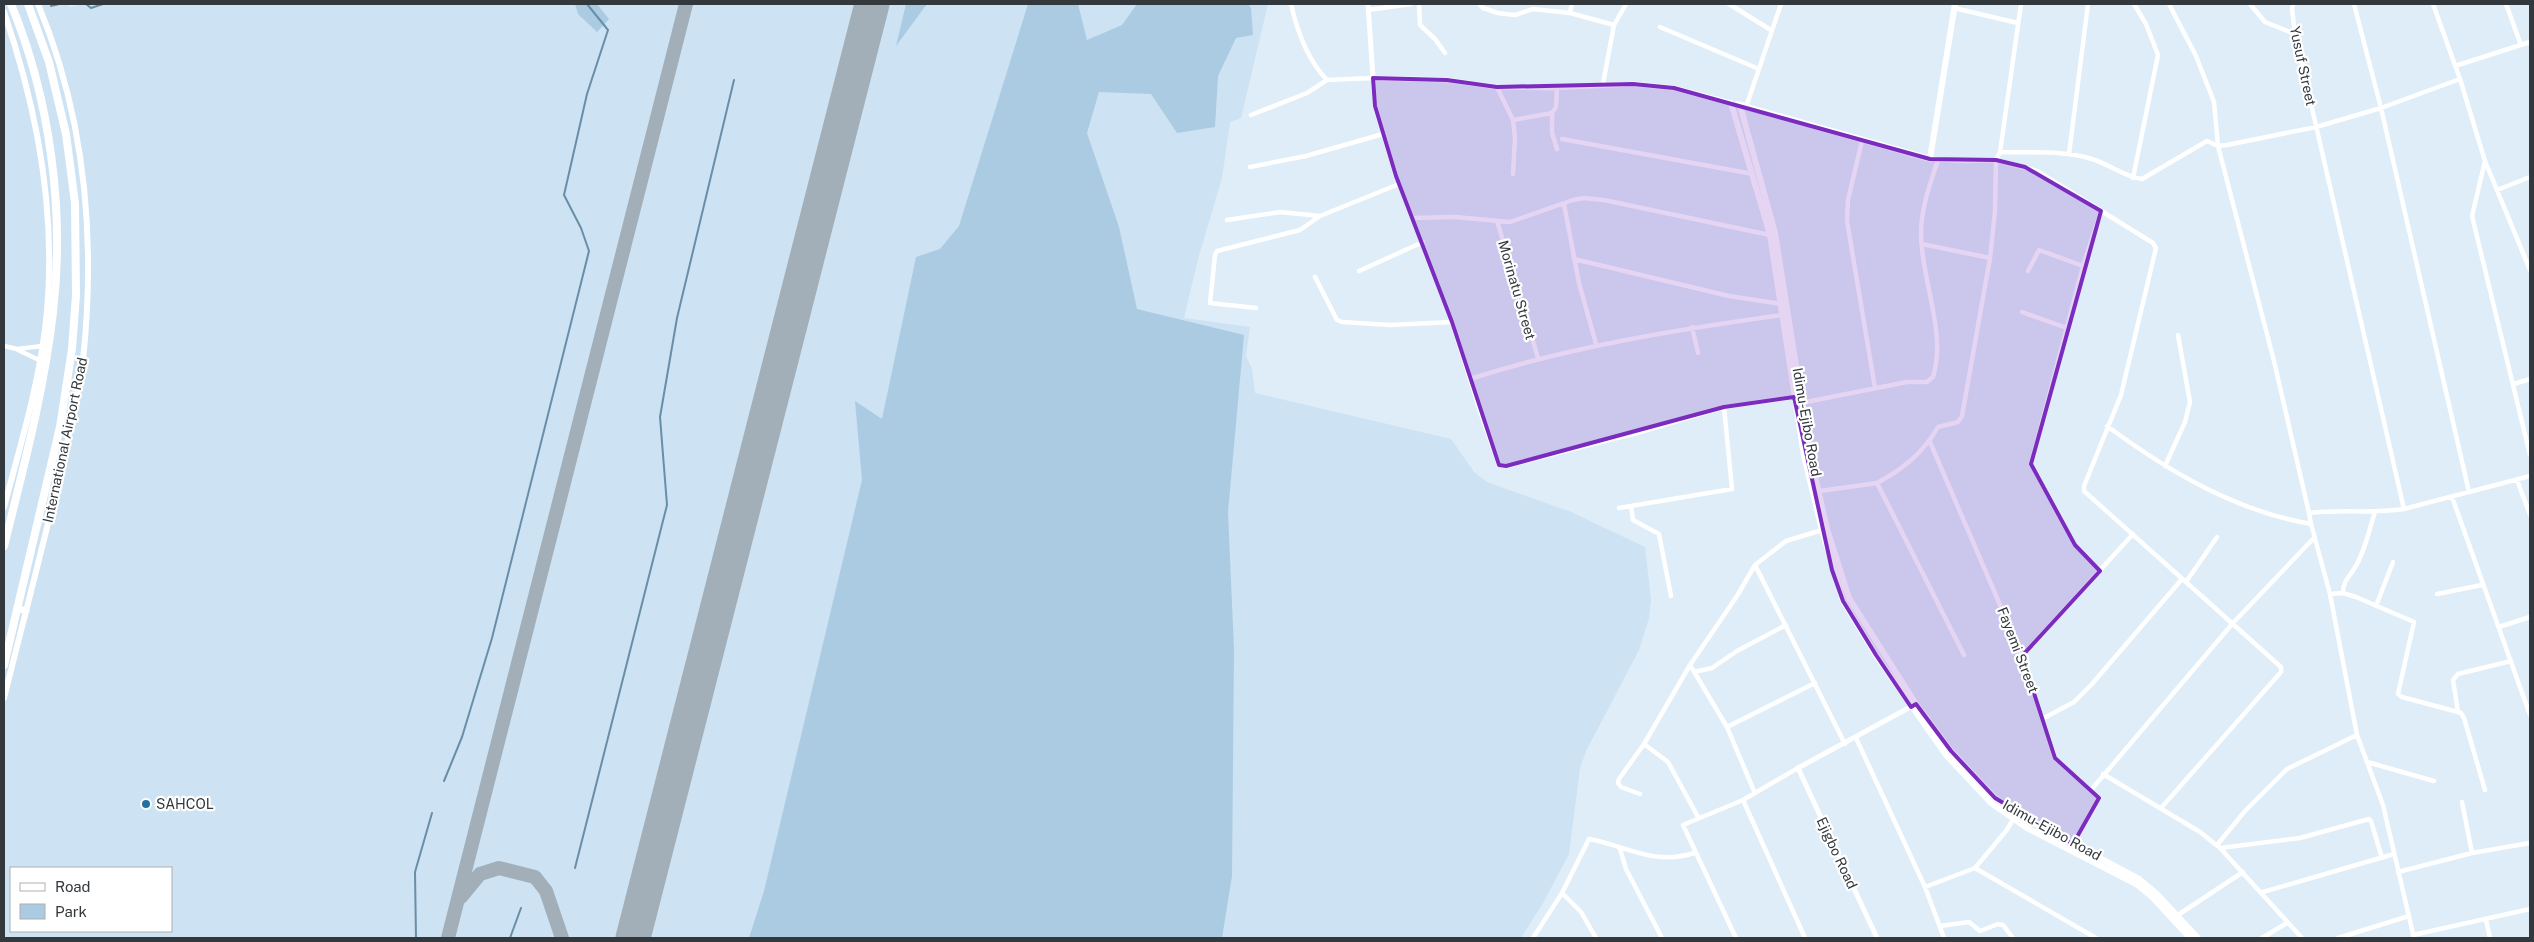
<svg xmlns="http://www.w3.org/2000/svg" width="2534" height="942" font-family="'Public Sans',sans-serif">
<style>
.built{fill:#cde2f2;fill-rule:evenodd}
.green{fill:#aacbe2}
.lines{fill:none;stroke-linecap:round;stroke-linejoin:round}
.stream{stroke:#698ea7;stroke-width:2}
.taxiway{stroke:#a3afb8;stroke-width:14}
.runway{stroke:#a3afb8;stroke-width:35}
.minor{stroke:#fff;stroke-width:4.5}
.tertiary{stroke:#fff;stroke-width:5}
.secondary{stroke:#fff;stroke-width:6}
.primary{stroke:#fff;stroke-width:7}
.motorway{stroke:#fff;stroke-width:8}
.marked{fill:#7b2cbf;fill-opacity:0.2;stroke:#7b2cbf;stroke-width:4;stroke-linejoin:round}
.poi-dot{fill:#1d74a3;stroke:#fff;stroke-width:2}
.labels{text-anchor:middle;stroke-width:4.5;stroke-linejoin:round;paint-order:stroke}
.street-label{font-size:14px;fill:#32383c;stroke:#fff}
.poi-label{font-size:14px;fill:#32383c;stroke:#fff;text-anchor:start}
</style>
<rect width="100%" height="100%" fill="#deedf8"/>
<path class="built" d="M4 4H67L70 7 83 4H1268L1241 118 1230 122 1222 178 1198 259 1184 318 1250 327 1246 356 1252 369 1255 393 1451 439 1474 472 1487 482 1571 512 1645 547 1651 600 1649 618 1639 650 1586 751 1580 768 1569 854 1543 903 1521 938H4ZM11 868H171V931H11Z"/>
<path class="green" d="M575 4H597L609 19 597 32 578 14Z
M906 4H927L896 46Z
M1028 4H1078L1087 40 1122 25 1137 4H1248L1251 8 1253 35 1236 38 1218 76 1215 127 1177 133 1151 94 1099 92 1087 133 1119 227 1137 309 1244 335 1228 512 1234 650 1232 876 1222 938H749L764 891 862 480 855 401 882 419 916 257 940 249 959 226Z"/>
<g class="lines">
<path class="stream" d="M86 4 91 8 103 4
M51 6 59 4
M444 781 462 737 492 638 589 251 581 228 564 195 587 94 608 30 587 4
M575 868 667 505 660 417 677 318 734 80
M416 938 415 872 432 813
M510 938 521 908"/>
<path class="taxiway" d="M461 897 480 874 499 868 535 877 546 891 562 938
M448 938 686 4"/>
<path class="runway" d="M633 938 872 4"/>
<path class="minor" d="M1291 4C1297 31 1308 60 1327 80
M1419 4 1420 25 1435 39 1445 53
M1479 4 1483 8 1498 13 1515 15 1533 9 1570 13
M1572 4 1570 13 1614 25
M1729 4 1771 30
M2169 4 2196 56 2214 102 2218 146 2274 361 2309 513
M2250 4 2265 22 2295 34
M2293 4 2292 9 2295 34 2404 509
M2354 4 2381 108 2469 492
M2433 4 2460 79 2485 161 2530 270
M2506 4 2521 45
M1954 8 2018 23
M1368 10 1411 4
M1660 27 1759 69
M2455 66 2530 42
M1603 84 1614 25 1626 4
M1497 87 1513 120 1515 138 1513 174
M1746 107 1781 4
M1552 113V133L1557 149
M1251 115 1307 93 1327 80 1373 78 1375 106 1396 176 1452 322 1481 414 1499 465 1506 466 1637 433 1724 407 1794 397
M1513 120 1552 113 1556 107 1557 88
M1562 139 1753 174
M1862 141 1848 200 1847 221 1875 388
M2000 152 2021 4
M2069 154 2088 4
M1930 159 1965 161 1996 160 2037 171 2153 243 2156 248 2121 395 2084 486V491L2281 667V672L2161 808
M2485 161 2472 216 2530 455
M1250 167 1306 156 1383 134
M2133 178 2158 55 2146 24 2134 4
M2497 190 2530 177
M1564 204 1579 283 1596 344
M1413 218 1455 217 1510 222 1573 200 1584 198 1604 200 1770 235
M1227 220 1280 212 1320 216
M1497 221 1538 358
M1922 244 1990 258
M1574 259 1729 296 1781 304
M1359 271 1423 242
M2028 271 2039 250 2083 266
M1315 277 1337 320 1342 322 1390 325 1452 322
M1256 308 1210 303 1215 255 1217 251 1300 230 1320 216 1399 184
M2022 312 2067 328
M1692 327 1698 353
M4 346 17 349 42 346
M18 350 39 360
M1470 379C1573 346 1675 330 1782 315
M2514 384 2530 379
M1801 403 1907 382H1927L1933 377C1947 333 1921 279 1921 234 1921 208 1930 184 1938 160
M2107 426C2168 471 2235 511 2311 524L2330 594 2357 735 2383 805 2414 938
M1930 442 2022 656 2055 758 2099 798 2073 844
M2165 466 2185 422 2190 402 2178 335
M2517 480 2530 515
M1820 491 1877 483
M2452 497 2530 715
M1631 506 1633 520 1659 534 1671 596
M1619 508 1732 489 1724 407
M2311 524 2309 513C2340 509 2372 514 2404 509L2530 476
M1755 565 1845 744
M2100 571 2075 545 2031 464 2083 266 2101 211
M2186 582 2217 537
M2343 593C2343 582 2348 578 2354 569 2365 552 2369 530 2375 512
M2330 594 2343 593 2356 597 2414 622 2398 694 2402 697 2458 712
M2437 594 2482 585
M2376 606 2393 562
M2499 627 2530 617
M1964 655 1877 483C1903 469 1923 453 1938 427L1958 422 1962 416 1990 258 1995 211 1996 160 2000 152C2030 153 2063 150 2092 159 2109 164 2124 177 2142 179L2207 141 2218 146 2227 145 2316 127 2381 108 2460 79
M2022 656 2133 534
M1690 665 1727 727 1754 791
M1694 672 1712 668 1737 651 1786 625
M2044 718 2074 702 2092 684 2182 579
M1727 727 1815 683
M1856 738 1925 887 1944 938
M1644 744 1668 762 1698 817
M2367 762 2434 781
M2103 774 2200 832 2220 848 2302 938
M2091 790 2233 623 2313 539
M2485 790 2464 718 2461 713 2458 712 2453 680 2458 674 2511 661
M1640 794 1621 787 1618 783 1619 779 1644 744 1690 665 1737 596 1755 565 1786 541 1822 530
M1743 800 1805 938
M2462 802 2472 853
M2217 845 2245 811 2287 769 2357 735
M2220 848 2300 838 2369 819 2371 821 2382 858
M1620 849 1626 869 1662 938
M1975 868 2096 938
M2398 872 2472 853 2530 843
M1925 887 1975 868 2006 831 2014 818
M2263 892 2394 854
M1562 893 1589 839C1627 846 1654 866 1694 853
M2178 915 2243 872
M2486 920 2490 938
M1940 926 1969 922 1980 931 1998 924 2003 925 2013 938
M2413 935 2530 909
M1533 938 1562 893 1581 912 1596 938
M1736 938 1683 825 1743 800 1798 768
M2262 938 2287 923
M2338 938 2409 916"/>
<path class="tertiary" d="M1368 4 1373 78 1447 80 1497 87 1551 88 1633 84 1674 88 1731 103
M1877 938 1798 768 1914 705"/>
<path class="secondary" d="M4 12C37 108 56 209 47 311 41 378 21 443 4 507
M1731 103 1770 235 1804 456 1822 530 1843 601 1876 655 1946 755 1991 803 2027 828 2136 884 2152 897 2190 938
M1737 104 1930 159 1955 4
M1740 105 1775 233 1810 454 1827 529 1849 598 1916 704 1951 751 1995 798 2032 822 2139 879 2156 893 2198 938
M4 698C22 626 41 554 58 482 67 442 78 401 83 360 96 238 85 117 38 4"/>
<path class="primary" d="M17 608 26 611"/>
<path class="motorway" d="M4 546C23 469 44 392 53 312 65 211 50 98 11 4
M4 665 60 427 72 349 76 295 75 203 66 134 49 62 28 4"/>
</g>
<path class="marked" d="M1373 78 1447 80 1497 87 1633 84 1674 88 1930 159 1996 160 2025 167 2101 211 2031 464 2075 545 2100 571 2022 656 2055 758 2099 798 2073 844 1995 798 1951 751 1916 704 1911 707 1876 655 1843 601 1832 570 1794 397 1724 407 1506 466 1499 465 1452 322 1396 176 1375 106Z"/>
<circle class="poi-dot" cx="146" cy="804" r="5"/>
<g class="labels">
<g class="street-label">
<text transform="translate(2303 66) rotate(78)" y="5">Yusuf Street</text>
<text transform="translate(1517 290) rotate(74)" y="5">Morinatu Street</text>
<text transform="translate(1807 422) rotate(80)" y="5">Idimu-Ejibo Road</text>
<text transform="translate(65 440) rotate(-78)" y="5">International Airport Road</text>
<text transform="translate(2018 650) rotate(69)" y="5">Fayemi Street</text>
<text transform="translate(2052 830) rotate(29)" y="5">Idimu-Ejibo Road</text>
<text transform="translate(1837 853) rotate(65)" y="5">Ejigbo Road</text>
</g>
<g class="poi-label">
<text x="156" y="809">SAHCOL</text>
</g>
</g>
<rect width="2534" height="942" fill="none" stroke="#32383c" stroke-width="10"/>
<rect x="10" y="867" width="162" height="65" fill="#ffffff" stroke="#adafb1"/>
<rect x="20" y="883" width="25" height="8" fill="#ffffff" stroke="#adafb1"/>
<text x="55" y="892" font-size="15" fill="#32383c">Road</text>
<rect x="20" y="904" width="25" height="15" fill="#aacbe2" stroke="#adafb1"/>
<text x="55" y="917" font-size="15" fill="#32383c">Park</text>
</svg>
